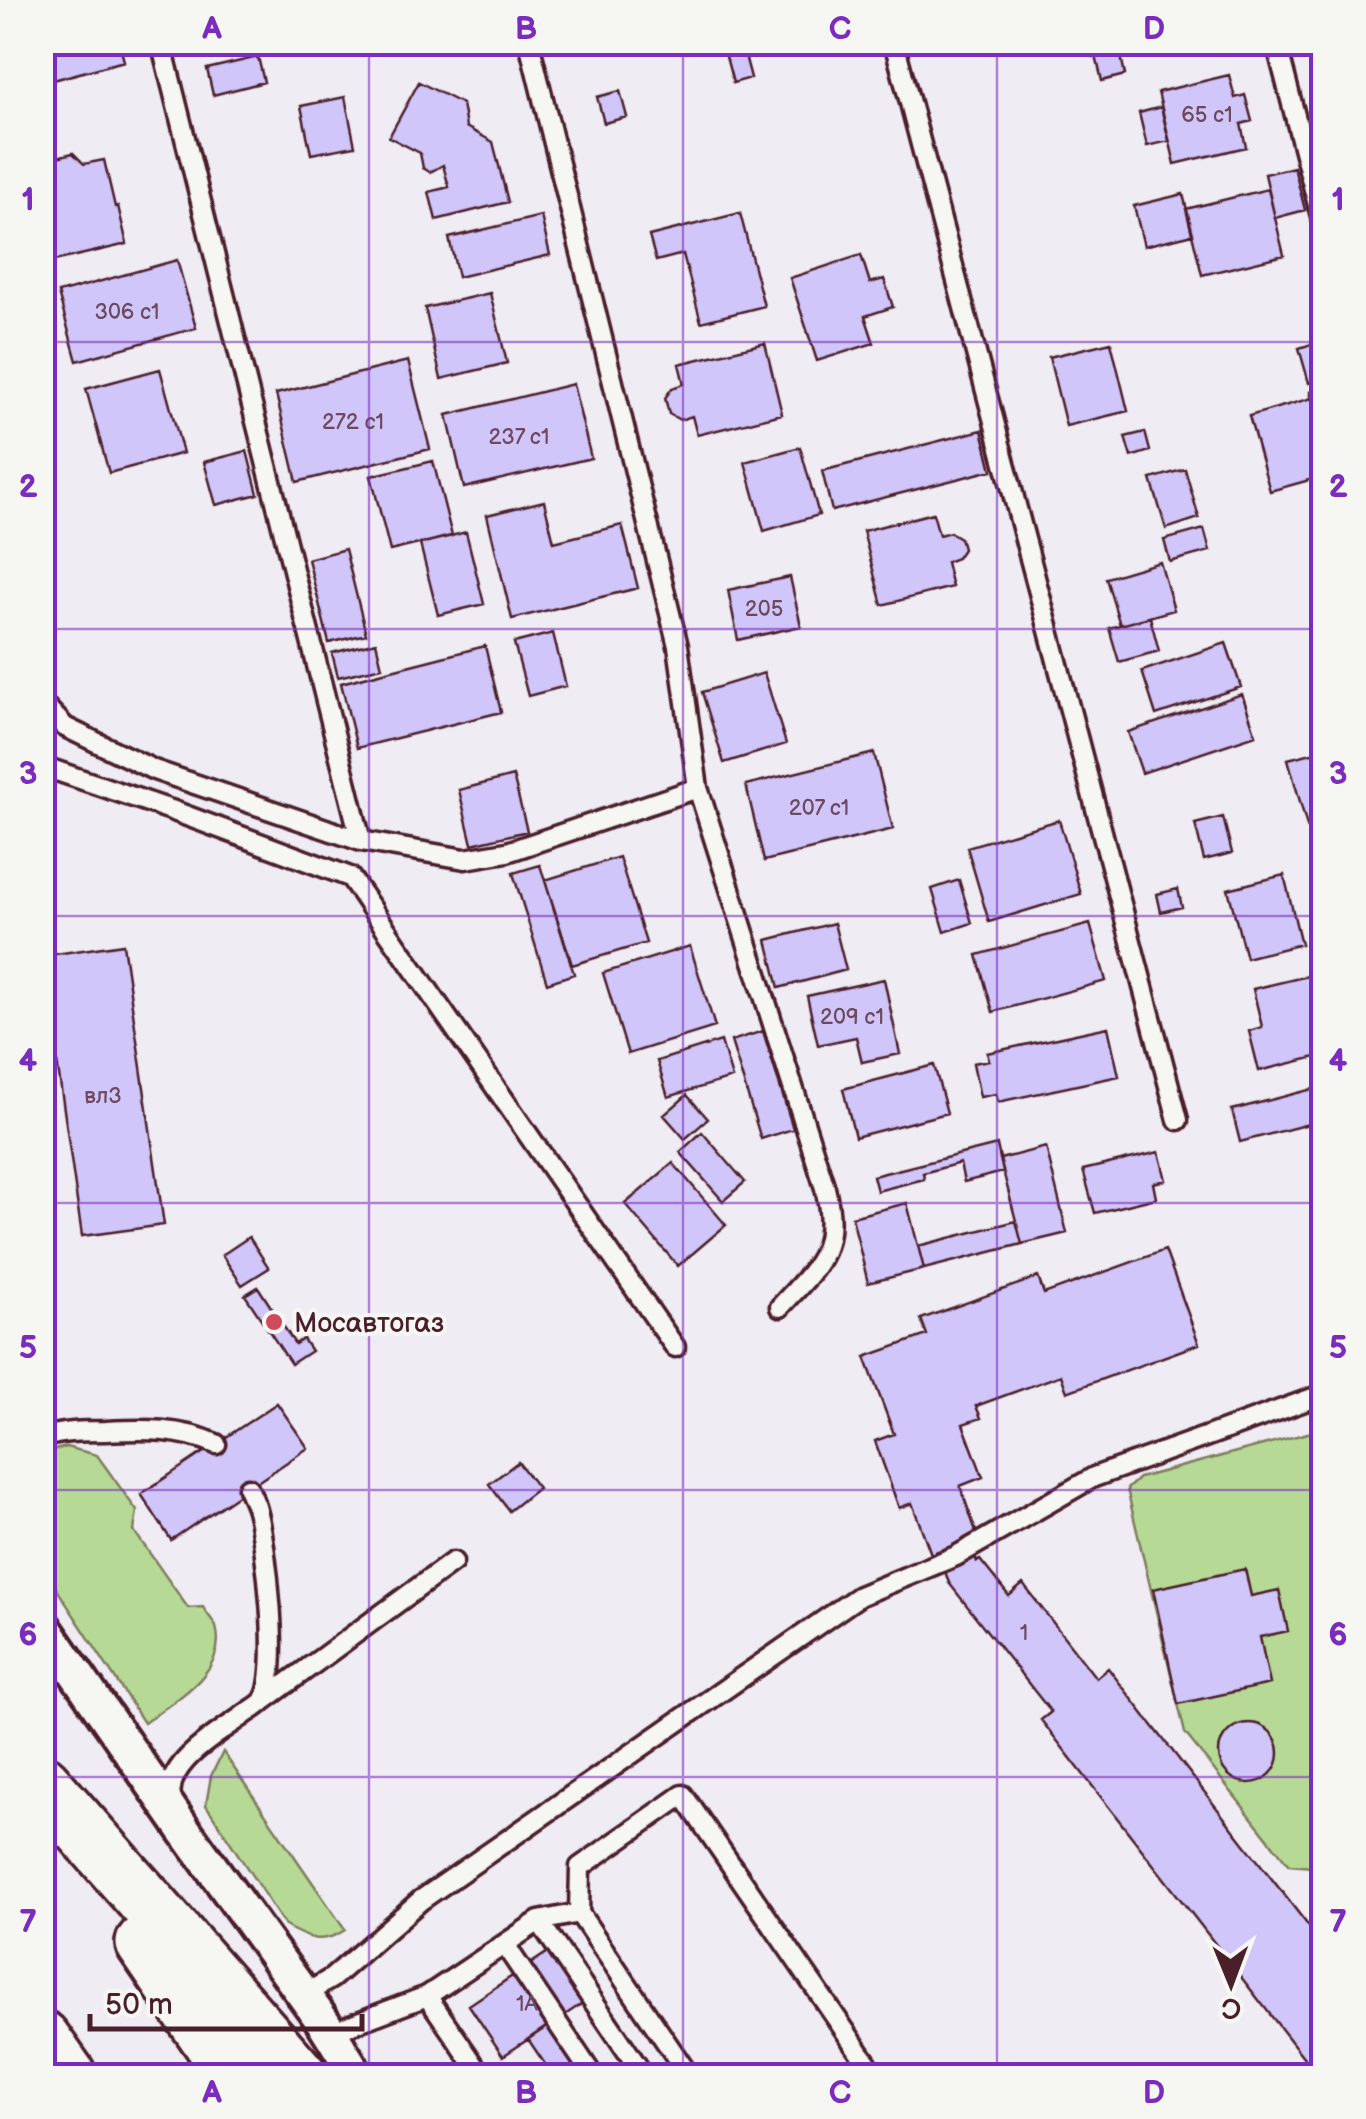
<svg xmlns="http://www.w3.org/2000/svg" width="1366" height="2119" font-family="'Balsamiq Sans',sans-serif">
<style>
.grass{fill:#b6da95;stroke:#807c60;stroke-width:2.5}
.building{fill:#d1c6f9;stroke:#4a1f2b;stroke-width:2.5}
.lines{fill:none;stroke-linecap:round;stroke-linejoin:round}
.service-casing{stroke:#4a1f2b;stroke-width:25}
.minor-casing{stroke:#4a1f2b;stroke-width:40}
.trunk-casing{stroke:#4a1f2b;stroke-width:62}
.service{stroke:#f6f6f2;stroke-width:18}
.minor{stroke:#f6f6f2;stroke-width:32}
.trunk{stroke:#f6f6f2;stroke-width:55}
.grid{fill:none;stroke:#7b2cbf;stroke-width:2.5;stroke-opacity:0.55}
.poi-dot{fill:#d1495b;stroke:#f6f6f2;stroke-width:4}
.labels{text-anchor:middle;stroke-width:8;stroke-linejoin:round;paint-order:stroke}
.number-label{font-size:22px;fill:#6c495e}
.poi-label{font-size:28px;fill:#4a1f2b;stroke:#f6f6f2;text-anchor:start}
.neatline{fill:none;stroke:#7b2cbf;stroke-width:4}
.grid-label{font-size:32px;text-anchor:middle;font-weight:bold;fill:#7b2cbf}
</style>
<rect width="100%" height="100%" fill="#efecf3"/>
<filter id="ink" filterUnits="userSpaceOnUse"><feTurbulence type="fractalNoise" baseFrequency=".01" numOctaves="2"/><feDisplacementMap in="SourceGraphic" scale="20" xChannelSelector="R" yChannelSelector="G"/><feConvolveMatrix kernelMatrix="1 2 1 2 8 2 1 2 1" color-interpolation-filters="sRGB"/></filter>
<g filter="url(#ink)">
<path class="grass" d="M1323 1429V1868L1289 1865 1185 1733 1127 1489 1139 1478Z
M66 1447 97 1455 137 1511 134 1531 188 1608 203 1607C206 1613 214 1621 216 1627 229 1672 173 1701 144 1723L43 1568V1453Z
M223 1752 345 1930C322 1945 308 1939 285 1926L206 1805 211 1776Z"/>
<path class="building" d="M42 42H119L124 61 42 83Z
M1089 42H1126L1128 49 1093 57Z
M742 44 751 78 733 83 724 49Z
M1120 51 1125 75 1102 81 1096 56Z
M258 57 264 82 213 95 207 69Z
M1229 75 1235 98 1245 95 1252 121 1241 124 1246 147 1175 164 1158 92Z
M419 82 462 104 466 127 493 142 508 202 436 220 429 192 449 187 443 165 430 172 423 168 420 153 389 137Z
M620 91 627 117 604 123 597 97Z
M345 97 355 146 311 154 301 106Z
M1161 107 1169 141 1147 146 1139 113Z
M44 109 50 134 42 136V110Z
M73 153 84 164 104 160 115 207 118 206 127 244 50 262 42 232V174L53 172 57 157Z
M1294 167 1305 210 1275 218 1265 174Z
M1268 189 1284 255 1202 275 1186 209Z
M1183 194 1193 234 1144 246 1134 206Z
M740 213 764 306 701 322 683 254 656 261 649 236Z
M541 216 550 255 458 277 449 238Z
M861 255 870 283 884 279 893 307 865 316 874 343 817 361 790 278Z
M177 260 196 328 77 361 58 293Z
M490 293 507 363 441 379 425 308Z
M1324 340V378L1309 383 1299 348Z
M1111 342 1128 411 1066 426 1049 357Z
M765 343 782 414 697 435 692 416 680 420 669 414 665 398 672 388 684 384 679 364Z
M408 361 430 449 297 482 276 394Z
M160 369 183 453 109 473 86 389Z
M573 384 591 458 464 488 447 415Z
M1324 388V421L1319 422 1310 392Z
M1312 398 1324 437V476L1270 491 1249 416Z
M982 430 992 470 832 511 822 471Z
M1145 432 1150 451 1131 457 1125 437Z
M800 447 819 515 764 531 745 462Z
M247 451 258 494 216 505 204 462Z
M433 461 452 536 390 551 371 476Z
M1185 469 1199 518 1166 529 1151 479Z
M544 501 554 542 622 525 638 588 512 619 487 515Z
M933 513 939 535 950 532 960 538 963 549 957 558 946 562 952 587 882 605 863 531Z
M1204 529 1210 551 1170 562 1164 540Z
M466 532 484 604 438 615 420 544Z
M345 549 366 634 329 643 308 559Z
M1160 562 1174 610 1120 625 1106 578Z
M790 577 801 626 738 640 728 590Z
M1150 617 1159 651 1119 662 1109 628Z
M553 633 566 686 528 696 514 643Z
M376 642 382 667 338 677 332 653Z
M1226 643 1241 687 1156 715 1142 671Z
M485 646 501 712 357 748 341 683Z
M764 673 786 744 724 763 702 692Z
M1242 694 1256 735 1142 773 1128 732Z
M1324 750V834L1310 837 1288 759Z
M874 753 893 829 764 861 746 785Z
M513 776 527 831 472 844 459 790Z
M1223 817 1232 853 1204 860 1195 824Z
M1059 820 1081 894 989 922 967 847Z
M1324 846V893L1312 849Z
M619 857 646 943 572 965 545 880Z
M540 865 574 974 547 983 513 873Z
M1284 875 1301 944 1246 958 1228 889Z
M959 880 972 923 945 932 932 889Z
M1178 889 1182 907 1161 912 1157 894Z
M834 923 846 970 779 988 767 940Z
M1090 924 1106 981 993 1012 977 955Z
M123 944 164 1225 82 1236 42 956Z
M690 946 715 1027 628 1054 603 973Z
M1312 975 1324 1021V1055L1259 1071 1249 1031 1262 1027 1253 989Z
M884 979 900 1054 862 1062 856 1037 818 1045 807 996Z
M1108 1027 1119 1076 998 1102 996 1094 980 1097 973 1063 989 1060 987 1053Z
M763 1031 793 1129 761 1139 731 1041Z
M721 1041 732 1078 668 1097 657 1061Z
M934 1065 947 1113 855 1137 843 1089Z
M1324 1086V1120L1240 1142 1232 1110Z
M687 1095 708 1119 685 1139 664 1115Z
M702 1132 745 1182 723 1201 680 1152Z
M997 1145 1003 1172 964 1182 960 1163 923 1173 924 1179 877 1191 873 1176Z
M1046 1147 1067 1233 1022 1244 1000 1159Z
M1159 1152 1166 1180 1153 1183 1156 1198 1095 1213 1083 1170Z
M673 1163 726 1225 678 1266 625 1204Z
M907 1203 924 1269 868 1283 852 1217Z
M42 1220 50 1264 42 1267Z
M1016 1221 1022 1244 924 1269 918 1246Z
M249 1237 269 1268 242 1285 222 1255Z
M1165 1250 1199 1344 1067 1392 1061 1375 976 1406 981 1418 963 1424 983 1477 960 1486 978 1537 969 1540 977 1562 980 1560 1009 1596 1023 1584 1096 1678 1108 1668 1317 1937 1324 1932V2076H1318L1041 1720 1051 1712 949 1583 938 1551 931 1554 912 1503 899 1508 875 1441 894 1434 865 1357 927 1335 921 1319 1038 1277 1044 1294Z
M258 1287 295 1344 303 1339 311 1351 291 1364 245 1295Z
M277 1403 308 1448 171 1540 141 1494Z
M518 1462 538 1488 509 1511 489 1484Z
M1245 1569 1251 1596 1279 1590 1288 1631 1260 1637 1270 1684 1178 1704 1153 1589Z
M1219 1753a30 30 0 1 1 60 0a30 30 0 1 1-60 0Z
M551 1950 586 2001 503 2056 469 2005Z
M564 2015 603 2074 638 2051 654 2076H553L528 2039Z"/>
<g class="lines">
<g class="service-casing">
<path id="service" d="M161 42 361 841
M529 42 678 646 698 788 825 1188C840 1248 819 1265 780 1307
M894 42 1178 1120
M1276 42 1324 228
M42 703 65 727 154 770 361 841 465 859 507 852 698 788
M42 766 171 810 350 877 675 1347
M42 1438C63 1431 84 1431 106 1431 144 1429 180 1428 216 1444
M263 1701 453 1562
M173 1805C157 1767 218 1734 244 1715 249 1711 259 1706 263 1701 282 1677 266 1541 257 1510 255 1502 251 1495 248 1488
M579 1913 580 1867 683 1795 876 2076
M539 1921 644 2076
M505 1945 593 2076
M302 1996 332 1978 421 1900 859 1596 956 1556 1094 1477 1324 1394
M427 1996 482 2076
M327 2025 337 2030 427 1996 539 1921 579 1913 689 2076"/>
</g>
<g class="minor-casing">
<path id="minor" d="M42 1624 183 1828 324 2023 357 2076"/>
</g>
<g class="trunk-casing">
<path id="trunk" d="M42 1783 299 2076
M144 1943 235 2076
M42 2039 68 2076"/>
</g>
<use href="#service" class="service"/>
<use href="#minor" class="minor"/>
<use href="#trunk" class="trunk"/>
</g>
</g>
<path class="grid" d="M369 42V2076M683 42V2076M997 42V2076M42 342H1324M42 629H1324M42 916H1324M42 1203H1324M42 1490H1324M42 1777H1324"/>
<circle class="poi-dot" cx="274" cy="1322" r="10"/>
<g class="labels">
<g class="number-label">
<text x="1207" y="122">65 с1</text>
<text x="127" y="319">306 с1</text>
<text x="353" y="429">272 с1</text>
<text x="519" y="444">237 с1</text>
<text x="764" y="616">205</text>
<text x="819" y="815">207 с1</text>
<text x="852" y="1024">209 с1</text>
<text x="103" y="1103">вл3</text>
<text x="1024" y="1640">1</text>
<text x="527" y="2011">1А</text>
</g>
<g class="poi-label">
<text x="294" y="1332">Мосавтогаз</text>
</g>
</g>
<rect width="1366" height="2119" fill="none" stroke="#f6f6f2" stroke-width="110"/>
<g transform="translate(1231 1984) rotate(179)" stroke="#f6f6f2" stroke-width="8" paint-order="stroke">
<path d="M0-8L18 38L0 25L-18 38Z" fill="#4a1f2b"/>
<text y="-15" font-size="28" font-weight="bold" text-anchor="middle" fill="#4a1f2b">С</text>
</g>
<path d="M90 2014v15h272v-15" fill="none" stroke="#4a1f2b" stroke-width="5"/>
<text x="105" y="2014" font-size="30" fill="#4a1f2b" stroke="#f6f6f2" stroke-width="8" paint-order="stroke">50 m</text>
<rect x="55" y="55" width="1256" height="2009" class="neatline"/>
<g class="grid-label">
<text x="212" y="39">A</text>
<text x="526" y="39">B</text>
<text x="840" y="39">C</text>
<text x="1154" y="39">D</text>
<text x="28" y="210">1</text>
<text x="1338" y="210">1</text>
<text x="28" y="497">2</text>
<text x="1338" y="497">2</text>
<text x="28" y="784">3</text>
<text x="1338" y="784">3</text>
<text x="28" y="1071">4</text>
<text x="1338" y="1071">4</text>
<text x="28" y="1358">5</text>
<text x="1338" y="1358">5</text>
<text x="28" y="1645">6</text>
<text x="1338" y="1645">6</text>
<text x="28" y="1932">7</text>
<text x="1338" y="1932">7</text>
<text x="212" y="2103">A</text>
<text x="526" y="2103">B</text>
<text x="840" y="2103">C</text>
<text x="1154" y="2103">D</text>
</g>
</svg>
